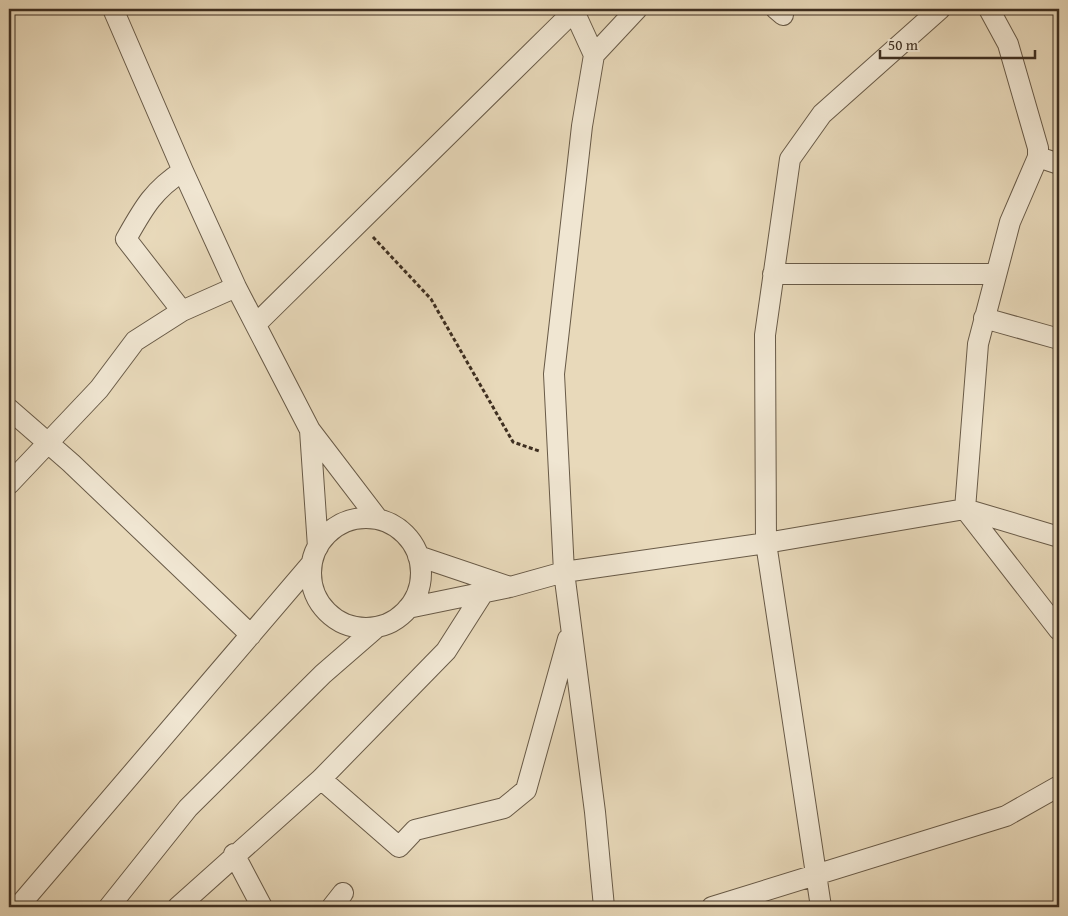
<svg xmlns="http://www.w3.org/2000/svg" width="1068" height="916" font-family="'Gentium Book Plus',serif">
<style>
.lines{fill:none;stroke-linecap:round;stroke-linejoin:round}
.minor-casing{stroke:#685a47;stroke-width:22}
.path{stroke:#3e2f21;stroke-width:3;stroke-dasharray:4 2.5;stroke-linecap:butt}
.minor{stroke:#f0e6d2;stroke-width:20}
</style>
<rect width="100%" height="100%" fill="#e8d9ba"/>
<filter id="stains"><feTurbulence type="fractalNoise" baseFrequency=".004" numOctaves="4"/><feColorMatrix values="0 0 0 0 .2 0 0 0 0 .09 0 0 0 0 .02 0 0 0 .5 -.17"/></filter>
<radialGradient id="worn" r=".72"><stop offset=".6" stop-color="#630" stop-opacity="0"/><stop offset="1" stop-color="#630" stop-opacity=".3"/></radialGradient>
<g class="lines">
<g class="minor-casing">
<path id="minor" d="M113 9 183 171 236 287 310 430 378 519
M573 9 594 55
M776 9 783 15
M989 9 1008 44 1038 148V157L1010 222 978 344 965 509 1059 630
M1038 157 1059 164
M773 274H996
M182 311 126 239C143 209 153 190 183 171
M984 318 1059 339
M256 324 574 11
M9 409 71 463 251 635
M310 430 318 547
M9 484 99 389 135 341 182 311 236 287
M311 573a55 55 0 1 1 110 0a55 55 0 1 1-110 0Z
M418 556 510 587
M408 608 510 587 564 572 766 543 965 509 1059 537
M321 779 399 847 415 830 504 808 526 790 568 639
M234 854 262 907
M18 907 312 563
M109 907 188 808 323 674 376 628
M178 907 321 779 446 651 483 593
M332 907 343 893
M604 907 595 812 564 572 554 374 582 126 594 55 637 9
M712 907 1006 816 1059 786
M821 907 766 543 765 335 790 159 822 114 940 9"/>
</g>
<path class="path" d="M373 237 431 299 513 442 539 451"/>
<use href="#minor" class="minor"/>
</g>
<rect width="1068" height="916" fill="none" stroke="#e8d9ba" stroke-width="30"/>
<rect x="10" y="10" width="1048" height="896" fill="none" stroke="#3e2f21" stroke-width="2.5"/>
<rect x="15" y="15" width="1038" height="886" fill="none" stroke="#3e2f21"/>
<path d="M880 50v8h155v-8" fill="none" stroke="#3e2f21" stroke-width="2.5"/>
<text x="888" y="50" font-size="15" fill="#3e2f21" stroke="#f0e6d2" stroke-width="4" paint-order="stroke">50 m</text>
<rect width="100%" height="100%" filter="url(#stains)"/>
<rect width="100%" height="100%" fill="url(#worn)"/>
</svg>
